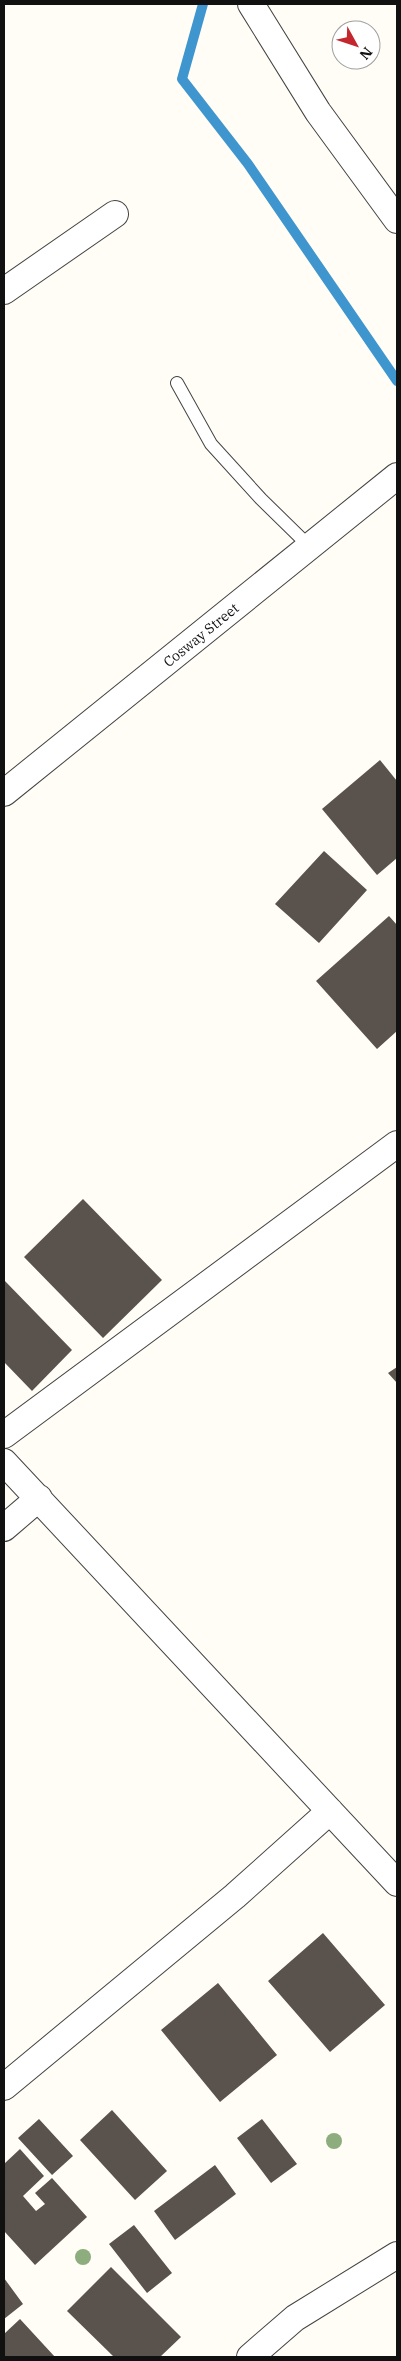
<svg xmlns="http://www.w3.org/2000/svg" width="401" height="2361" font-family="'IBM Plex Serif',serif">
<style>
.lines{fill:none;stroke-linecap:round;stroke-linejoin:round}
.stream{stroke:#3f96cf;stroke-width:10}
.building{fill:#5a524d}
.service-casing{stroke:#444;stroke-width:14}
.minor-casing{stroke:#444;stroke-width:28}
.service{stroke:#fff;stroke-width:12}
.minor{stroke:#fff;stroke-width:26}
.tree{fill:#8dad7f}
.labels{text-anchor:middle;stroke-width:5;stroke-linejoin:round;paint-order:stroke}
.street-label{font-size:14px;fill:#111;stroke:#fff}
</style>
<rect width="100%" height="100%" fill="#fffdf5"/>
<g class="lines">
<path class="stream" d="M203 4 182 79 248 164 397 381"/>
</g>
<path class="building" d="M380 760 397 781V858L377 875 322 809Z
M324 851 367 890 319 943 275 904Z
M389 916 397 925V1031L377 1049 316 981Z
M83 1199 162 1280 103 1338 24 1257Z
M4 1280 72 1350 32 1391 4 1362Z
M397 1367V1383L388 1373Z
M323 1933 385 2005 330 2052 268 1981Z
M218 1983 277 2055 220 2102 161 2030Z
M112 2110 167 2171 135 2200 80 2140Z
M39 2119 73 2156 52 2175 18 2138Z
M262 2119 297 2164 271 2183 237 2138Z
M20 2149 44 2176 23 2196 36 2211 45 2204 35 2193 52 2178 87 2217 35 2265 4 2231V2164Z
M215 2165 236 2194 175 2240 154 2211Z
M134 2225 172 2273 147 2293 109 2244Z
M111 2267 181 2337 160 2357H114L67 2311Z
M4 2278 23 2304 4 2319Z
M20 2319 55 2357H4V2334Z"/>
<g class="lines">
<g class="service-casing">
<path id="service" d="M177 383 211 444 261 499 310 547"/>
</g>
<g class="minor-casing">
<path id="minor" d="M251 4 318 112 397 220
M4 291 115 214
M4 793 397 476
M4 1435 397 1144
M4 1462 397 1883
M4 1528 39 1498
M4 2087 235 1896 330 1811
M250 2357 295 2318 397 2255"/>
</g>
<use href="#service" class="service"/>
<use href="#minor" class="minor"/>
</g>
<g class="tree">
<circle cx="334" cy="2141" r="8"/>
<circle cx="83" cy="2257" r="8"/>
</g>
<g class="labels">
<g class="street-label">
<text transform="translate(201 635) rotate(-39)" y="5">Cosway Street</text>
</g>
</g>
<rect width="401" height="2361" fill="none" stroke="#111111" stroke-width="10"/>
<g transform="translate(356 45) rotate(130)"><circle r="24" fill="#ffffff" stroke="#a0a0a0"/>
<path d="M0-4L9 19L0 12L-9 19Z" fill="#c4262e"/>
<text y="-8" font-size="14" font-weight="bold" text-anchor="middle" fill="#111111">N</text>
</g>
</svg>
